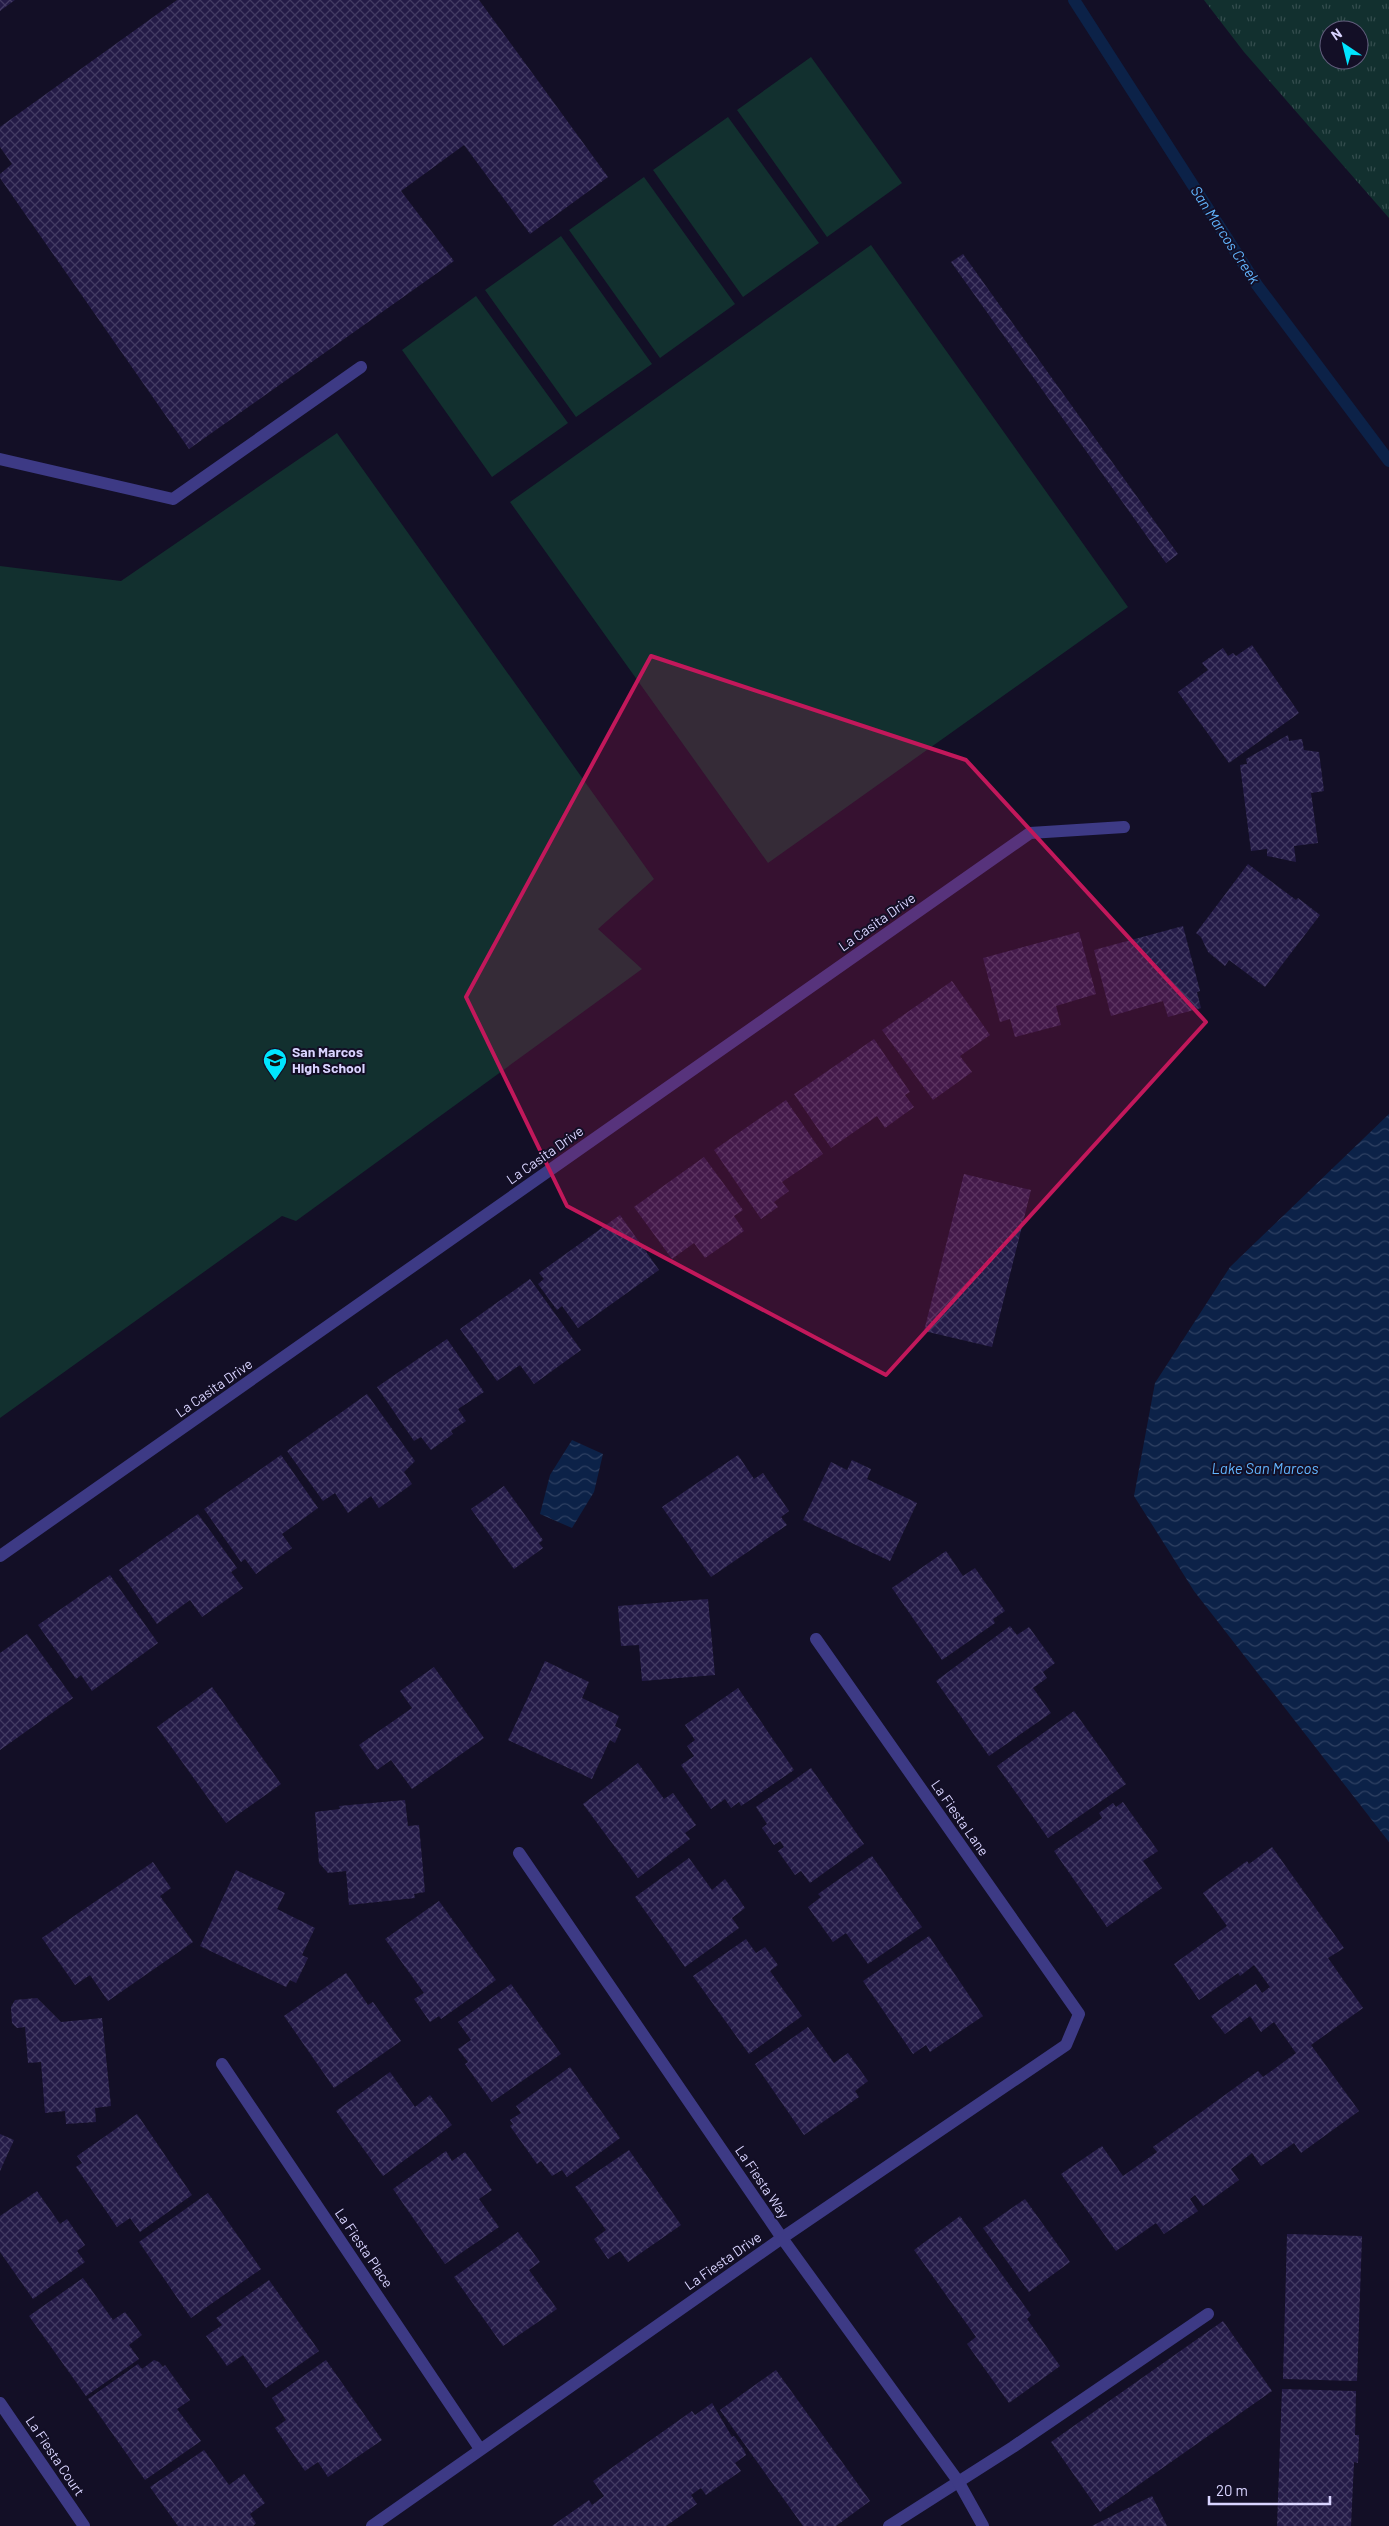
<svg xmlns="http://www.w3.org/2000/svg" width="1389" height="2526" font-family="Barlow,sans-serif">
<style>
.grass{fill:url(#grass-tufts);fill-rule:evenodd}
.garden{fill:#12302f}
.water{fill:url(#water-waves)}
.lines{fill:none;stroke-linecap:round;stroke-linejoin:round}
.stream{stroke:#0c2248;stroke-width:12}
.building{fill:url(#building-cross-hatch)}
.lane{stroke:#3d3a85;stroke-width:12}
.street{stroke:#3d3a85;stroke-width:12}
.marked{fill:#c2185b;fill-opacity:0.2;stroke:#c2185b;stroke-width:4;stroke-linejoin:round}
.labels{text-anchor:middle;stroke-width:4;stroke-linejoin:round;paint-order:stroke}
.street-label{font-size:14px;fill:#d9d4ff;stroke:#130f26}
.poi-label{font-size:14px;font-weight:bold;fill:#d9d4ff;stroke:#130f26;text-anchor:start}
.water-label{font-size:15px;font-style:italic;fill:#62b6ff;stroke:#130f26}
</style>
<defs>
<pattern id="grass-tufts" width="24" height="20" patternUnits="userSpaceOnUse" patternTransform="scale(1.25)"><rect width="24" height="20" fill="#12302f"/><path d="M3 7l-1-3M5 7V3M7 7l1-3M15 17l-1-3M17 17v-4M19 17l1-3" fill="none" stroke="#344d4e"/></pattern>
<pattern id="water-waves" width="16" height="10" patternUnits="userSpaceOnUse" patternTransform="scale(1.25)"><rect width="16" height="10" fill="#0c2248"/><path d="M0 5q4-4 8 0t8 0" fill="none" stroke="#2f4163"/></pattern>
<pattern id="building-cross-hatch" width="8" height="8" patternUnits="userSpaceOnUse" patternTransform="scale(1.25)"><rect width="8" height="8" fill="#241b47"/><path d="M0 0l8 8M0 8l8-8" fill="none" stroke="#433b63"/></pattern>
</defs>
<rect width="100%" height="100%" fill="#130f26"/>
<path class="grass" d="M1204 0H1389V218L1244 52ZM1329 30H1359V60H1329Z"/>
<path class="garden" d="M811 57 902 183 827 237 737 110Z
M728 117 819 243 743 297 653 170Z
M644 177 735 304 660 358 569 230Z
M561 236 652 364 576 417 485 290Z
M871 245 1128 607 768 863 510 502Z
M476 296 568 423 492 477 402 350Z
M337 433 654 879 598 929 642 969 296 1221 282 1216 0 1418V566L121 581Z"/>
<path class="water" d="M1389 1114V1842L1194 1591 1134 1496 1155 1383 1230 1267Z
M572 1440 603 1454 594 1492 572 1528 540 1514 550 1475Z"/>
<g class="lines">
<path class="stream" d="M1074 0 1257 285 1389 461"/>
</g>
<path class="building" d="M0 0H15L0 11Z
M177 0H479L608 177 530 234 464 145 401 191 454 261 189 449 0 178V174L12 164 0 147V127Z
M963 254 1178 554 1166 563 951 262Z
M1252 645 1299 713 1229 763 1178 692 1208 670 1202 663 1223 648 1228 656 1233 653 1236 656Z
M1288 735 1289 741 1302 739 1304 750 1319 752 1324 791 1311 793 1318 843 1294 846 1296 862 1267 856V849L1251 851 1240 765 1247 764 1246 759Z
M1248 864 1296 900 1298 898 1320 915 1265 987 1229 960 1225 966 1208 952 1201 937 1196 933Z
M1183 926 1200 991 1197 992 1201 1008 1168 1017 1163 1001 1111 1016 1094 950Z
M1079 932 1096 994 1056 1006 1061 1025 1015 1037 1010 1019 1000 1022 983 958Z
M952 981 990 1035 960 1056 972 1072 933 1100 882 1030Z
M874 1039 910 1092 905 1095 914 1107 885 1128 877 1116 831 1148 794 1094Z
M786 1100 823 1154 782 1182 789 1191 774 1202 778 1207 761 1219 714 1150Z
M704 1157 743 1210 734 1216 744 1231 705 1258 694 1243 672 1259 634 1207Z
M964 1174 1031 1190 992 1347 924 1331Z
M620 1215 659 1270 578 1328 562 1306 557 1310 538 1284 544 1279 539 1273Z
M530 1279 581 1350 534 1384 520 1365 497 1381 460 1329Z
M447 1339 484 1392 458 1409 466 1421 451 1431 453 1434 431 1450 421 1437 414 1441 377 1387Z
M367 1394 415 1461 404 1472 412 1484 379 1508 371 1496 348 1513 335 1493 323 1501 287 1451Z
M281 1455 318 1508 282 1534 292 1548 256 1574 245 1559 241 1562 204 1509Z
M738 1455 754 1479 763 1473 789 1511 781 1517 787 1525 711 1577 662 1507Z
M852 1460 871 1469 867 1479 917 1503 890 1561 803 1520 831 1462 847 1470Z
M504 1486 543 1540 539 1543 543 1548 514 1569 471 1509Z
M198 1514 237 1568 231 1572 243 1588 202 1617 190 1600 157 1624 119 1570Z
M946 1551 963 1576 975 1568 1005 1611 993 1619 995 1623 942 1660 892 1588Z
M110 1575 158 1643 92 1691 81 1675 76 1679 38 1625Z
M708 1599 715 1675 642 1681 639 1645 621 1646 618 1606Z
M1010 1626 1017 1635 1029 1627 1055 1663 1043 1672 1047 1678 1033 1688 1051 1713 989 1756 936 1681Z
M27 1634 73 1698 0 1750V1653Z
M545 1661 589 1682 582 1698 619 1716 615 1726 621 1729 615 1743 610 1740 592 1779 508 1740Z
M434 1667 484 1738 412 1789 391 1760 377 1770 359 1745 412 1708 400 1691Z
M212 1687 281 1784 226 1823 157 1727Z
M738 1688 794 1770 741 1806 739 1802 731 1808 725 1799 711 1809 681 1765 694 1756 687 1746 695 1740 685 1725Z
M1074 1711 1126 1784 1048 1838 997 1766Z
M638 1763 664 1799 673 1793 696 1825 685 1833 690 1839 638 1878 583 1804Z
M811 1768 864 1844 810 1883 801 1871 795 1875 778 1851 784 1847 780 1841 774 1845 762 1828 767 1824 756 1807Z
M405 1800 408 1826 419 1825 425 1892 414 1894 415 1898 349 1905 346 1871 328 1873 319 1863 315 1812 340 1809 339 1806Z
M1123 1802 1158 1851 1143 1861 1162 1888 1107 1927 1054 1851 1102 1818 1099 1813 1113 1803 1116 1807Z
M1272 1847 1344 1948 1328 1958 1363 2008 1311 2045 1359 2111 1301 2153 1294 2143 1261 2166 1252 2153 1231 2169 1239 2180 1203 2206 1195 2195 1190 2199 1198 2211 1164 2234 1156 2223 1116 2251 1061 2174 1102 2146 1123 2176 1157 2152 1153 2147 1258 2071 1263 2077 1296 2053 1274 2022 1261 2032 1250 2016 1225 2034 1211 2016 1256 1984 1262 1993 1270 1987 1254 1965 1240 1976 1238 1973 1199 2000 1174 1964 1227 1926 1203 1893 1247 1861 1249 1864Z
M872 1856 922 1927 868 1964 846 1933 833 1942 808 1907 821 1897 818 1894Z
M689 1858 712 1890 725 1879 745 1908 732 1918 739 1928 685 1967 635 1897Z
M153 1862 171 1888 160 1896 193 1942 108 2001 90 1975 75 1985 42 1938Z
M236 1870 285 1893 277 1909 315 1928 302 1955 308 1958 296 1983 290 1980 286 1987 200 1946Z
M439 1901 496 1980 441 2019 439 2016 430 2022 414 1999 424 1993 385 1939Z
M929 1936 983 2016 930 2052 926 2045 913 2054 863 1981Z
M746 1939 756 1953 765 1947 778 1965 770 1971 802 2016 749 2054 693 1976Z
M346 1973 368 2005 373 2002 401 2041 334 2088 284 2016Z
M511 1984 561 2054 492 2102 465 2064 468 2062 458 2049 471 2040 458 2022Z
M37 1998 61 2022 102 2018 111 2106 95 2108 96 2122 66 2124 65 2111 45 2113 41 2062 28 2063 25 2027 17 2028 12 2023 11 2007 15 2000Z
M808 2027 834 2063 848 2053 868 2081 855 2091 859 2097 804 2135 755 2064Z
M570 2067 620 2138 567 2177 562 2170 552 2176 541 2161 537 2164 510 2126 513 2124 510 2120 521 2113 516 2106Z
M390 2072 415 2107 430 2095 452 2125 383 2176 336 2111Z
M137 2114 192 2195 140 2232 130 2218 117 2227 76 2167 82 2163 77 2156Z
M0 2134 14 2140 0 2171Z
M629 2150 681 2225 628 2262 620 2251 608 2259 594 2239 606 2230 575 2187Z
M446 2151 452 2161 465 2152 492 2190 479 2199 499 2227 445 2264 393 2189Z
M37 2191 60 2224 67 2219 85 2245 77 2251 85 2262 33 2299 0 2252V2216Z
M208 2193 261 2269 191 2318 139 2242Z
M1025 2199 1070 2262 1029 2292 983 2228Z
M960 2216 1031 2315 1027 2319 1060 2366 1009 2403 967 2344 976 2337 914 2250Z
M518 2232 540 2262 529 2270 557 2309 503 2346 454 2277Z
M1287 2234 1362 2236 1357 2381 1283 2379Z
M83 2278 113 2320 125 2312 142 2335 129 2345 139 2359 86 2396 29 2316Z
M269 2280 319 2351 266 2388 243 2355 227 2366 206 2336 222 2325 216 2318Z
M1223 2321 1272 2391 1100 2512 1051 2442Z
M154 2360 159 2362 163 2367 165 2365 190 2400 177 2409 201 2441 145 2480 88 2399 138 2364 142 2369Z
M326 2360 382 2440 328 2477 318 2462 305 2471 275 2428 286 2420 272 2398Z
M776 2370 870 2501 836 2526H803L720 2410Z
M1282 2389 1356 2391 1355 2435H1359L1358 2463 1354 2462 1351 2526H1277Z
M712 2403 732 2437 734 2436 744 2450 746 2455 735 2463 741 2471 706 2495 701 2488 691 2495 697 2504 666 2526H552L589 2500 592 2505 604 2496 593 2481 692 2411 695 2415Z
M204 2450 229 2485 244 2474 265 2503 250 2514 256 2523 253 2526H178L150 2487Z
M1152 2496 1167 2526H1092Z"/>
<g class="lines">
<path class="lane" d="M0 459 173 499 361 367
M889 2526 1013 2447 1208 2314"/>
<path class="street" d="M0 1556 1030 833 1124 827
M519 1853 782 2238 958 2481 983 2526
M222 2064 480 2449
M0 2403 84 2526
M372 2526 782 2238 1066 2045 1079 2014 816 1639"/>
</g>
<path class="marked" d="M651 656 966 760 1206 1022 886 1375 567 1206 466 997Z"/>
<defs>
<g id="school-pin" transform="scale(1.25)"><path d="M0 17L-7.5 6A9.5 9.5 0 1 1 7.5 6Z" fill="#00e5ff" stroke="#130f26"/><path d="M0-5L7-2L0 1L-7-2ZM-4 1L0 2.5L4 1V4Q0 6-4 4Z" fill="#111"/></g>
</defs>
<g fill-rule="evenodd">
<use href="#school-pin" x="275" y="1060"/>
</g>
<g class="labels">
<g class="street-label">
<text transform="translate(877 922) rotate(-35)" y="5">La Casita Drive</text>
<text transform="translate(545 1155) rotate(-35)" y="5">La Casita Drive</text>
<text transform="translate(214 1388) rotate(-35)" y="5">La Casita Drive</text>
<text transform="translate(960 1818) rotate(55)" y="5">La Fiesta Lane</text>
<text transform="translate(762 2182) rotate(56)" y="5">La Fiesta Way</text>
<text transform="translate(364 2248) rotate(56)" y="5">La Fiesta Place</text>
<text transform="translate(723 2261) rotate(-35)" y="5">La Fiesta Drive</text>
<text transform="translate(55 2456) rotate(56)" y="5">La Fiesta Court</text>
</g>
<g class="poi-label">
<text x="292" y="1057">San Marcos<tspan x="292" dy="16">High School</tspan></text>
</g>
<g class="water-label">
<text transform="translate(1225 235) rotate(57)" y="5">San Marcos Creek</text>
<text x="1265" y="1474">Lake San Marcos</text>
</g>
</g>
<g transform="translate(1344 45) rotate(325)"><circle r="24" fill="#130f26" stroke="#625e7d"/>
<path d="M0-4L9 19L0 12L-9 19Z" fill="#00e5ff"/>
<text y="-8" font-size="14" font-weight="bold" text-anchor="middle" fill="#d9d4ff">N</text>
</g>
<path d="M1209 2496v8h121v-8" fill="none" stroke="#d9d4ff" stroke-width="2.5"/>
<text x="1216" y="2496" font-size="15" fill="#d9d4ff" stroke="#130f26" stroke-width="4" paint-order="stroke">20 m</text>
</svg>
